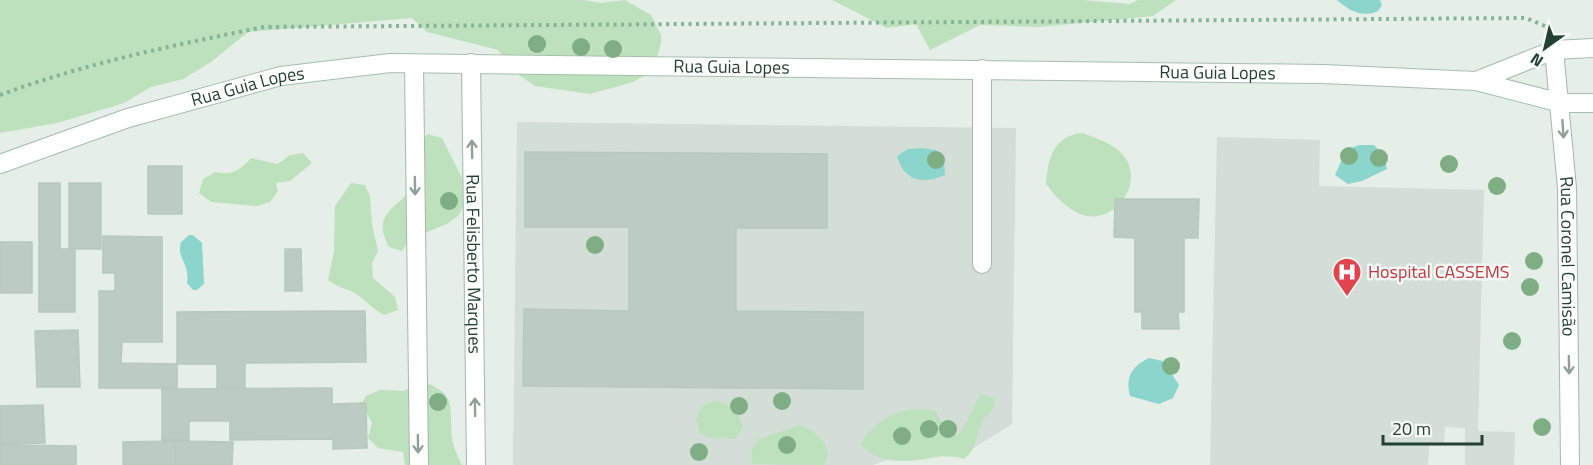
<svg xmlns="http://www.w3.org/2000/svg" width="1593" height="465" font-family="'Titillium Web',sans-serif">
<style>
.built{fill:#d3ded6}
.green{fill:#bde0bd}
.water{fill:#8bd5cd}
.building{fill:#bcccc2;stroke:#b6c9bc;stroke-width:1.5}
.lines{fill:none;stroke-linecap:round;stroke-linejoin:round}
.lane-casing{stroke:#a7b7ad;stroke-width:20}
.street-casing{stroke:#a7b7ad;stroke-width:20}
.secondary-casing{stroke:#a5beaf;stroke-width:20}
.path{stroke:#84b398;stroke-width:4;stroke-dasharray:3 4.5;stroke-linecap:butt}
.lane{stroke:#fff;stroke-width:18}
.street{stroke:#fff;stroke-width:18}
.secondary{stroke:#fff;stroke-width:18}
.tree{fill:#7fae85}
.oneway{stroke:#91a098}
.labels{text-anchor:middle;stroke-width:5;stroke-linejoin:round;paint-order:stroke}
.street-label{font-size:18px;fill:#234131;stroke:#f6faf7}
.health-label{font-size:18px;fill:#be3a42;stroke:#f6faf7;text-anchor:start}
</style>
<rect width="100%" height="100%" fill="#e5eee7"/>
<path class="built" d="M517 122 1016 128 1012 424 959 457 898 456 873 465H513Z
M1217 137 1320 140 1319 186 1484 190 1478 431 1515 432 1514 465H1465V428L1445 427 1444 446H1429L1428 465H1210Z"/>
<path class="green" d="M0 0H583L601 3 625 0 651 15 661 35V43L657 57 646 75 633 82 590 94 535 86 516 73 498 50 427 32 412 18 248 32 211 62 183 79 151 87 124 103 57 123 0 133Z
M832 0H1082L1130 4 1138 0H1176L1153 16 1039 27 980 25 930 50 916 24 887 28Z
M1083 133C1095 138 1111 143 1120 152 1149 179 1115 228 1080 214 1066 208 1055 196 1046 184 1048 158 1054 135 1083 133Z
M427 134 442 138 468 190 465 204 458 216 447 224 410 239 402 251 389 247C385 238 380 229 384 220 389 206 405 201 411 187 419 167 411 152 427 134Z
M303 153 312 163 290 181 276 183 278 191 270 202 257 206 211 202 199 193 203 179 215 172C232 176 240 170 251 158L278 164 290 155Z
M351 183 365 185 370 197 372 224 378 251 372 263 373 278 395 297 398 310 384 315C372 309 364 298 353 292 344 288 337 287 328 280L334 252 335 206Z
M423 382C458 393 449 409 452 438 453 447 458 457 462 465H405L403 452 378 448 368 438 372 423 362 403 366 396 380 390 404 391Z
M981 394 995 399C992 416 986 413 981 424 974 440 979 446 964 459 954 456 945 454 936 457 907 463 878 465 861 444 875 417 906 405 935 411L951 438 962 431Z
M715 401C732 404 738 410 743 427L735 439 720 437 712 439 700 433 696 419 702 406Z
M800 425C818 433 833 444 825 465L752 464V450L759 439Z"/>
<path class="water" d="M1337 0H1380L1382 5 1378 11C1363 18 1349 11 1337 0Z
M1359 145H1374L1384 156 1387 169 1362 181 1348 184 1335 175 1346 150Z
M922 148 936 150 944 162 945 175C922 185 904 181 897 156L908 149Z
M189 235H193L202 243 204 284 197 290H193L187 283C190 262 176 259 181 242Z
M1149 358 1163 361 1179 385 1173 398 1159 404 1130 396C1125 377 1132 366 1149 358Z"/>
<path class="building" d="M525 152 827 154V228H736V311L863 312V389L523 386 524 309 629 311V227H525Z
M148 166H182V214H148Z
M39 183H60V249H75V312H39Z
M69 183H101V249H69Z
M1115 199H1199L1198 238H1184V312H1178L1179 329H1142V312H1135V238L1114 237Z
M103 236 162 237V342H122L121 363 177 364V388H99V291H115V273H103Z
M0 242H32V293H0Z
M285 249H301L302 291H285Z
M365 311 366 362 245 363V388H217V364H177V312Z
M78 330 80 387H37L35 331Z
M332 388V404L366 403 367 448 333 449V439L230 440V421H189V440H162V389Z
M43 405 45 443 0 444V406Z
M175 441V465H123V442Z
M175 441 233 442 232 465H175Z
M0 445 76 446V465H0Z"/>
<g class="lines">
<g class="lane-casing">
<path id="lane" d="M982 264V69"/>
</g>
<g class="street-casing">
<g id="street">
<path id="s1" d="M1554 50 1567 188 1570 465"/>
<path id="s2" d="M471 63 476 465"/>
<path d="M414 65 419 465"/>
</g>
</g>
<g class="secondary-casing">
<g id="secondary">
<path d="M1476 81 1554 50 1593 48"/>
<path id="s3" d="M0 164 128 118 281 76 390 63 1323 74 1476 81 1561 103H1593"/>
</g>
</g>
<path class="path" d="M0 95C86 63 174 45 264 27L1526 18 1545 26"/>
<use href="#lane" class="lane"/>
<use href="#street" class="street"/>
<use href="#secondary" class="secondary"/>
</g>
<g class="tree">
<circle cx="537" cy="44" r="9"/>
<circle cx="581" cy="47" r="9"/>
<circle cx="613" cy="49" r="9"/>
<circle cx="1349" cy="156" r="9"/>
<circle cx="1379" cy="158" r="9"/>
<circle cx="936" cy="160" r="9"/>
<circle cx="1449" cy="164" r="9"/>
<circle cx="1497" cy="186" r="9"/>
<circle cx="449" cy="201" r="9"/>
<circle cx="595" cy="245" r="9"/>
<circle cx="1534" cy="261" r="9"/>
<circle cx="1530" cy="287" r="9"/>
<circle cx="1512" cy="341" r="9"/>
<circle cx="1171" cy="366" r="9"/>
<circle cx="782" cy="401" r="9"/>
<circle cx="438" cy="402" r="9"/>
<circle cx="739" cy="406" r="9"/>
<circle cx="1542" cy="427" r="9"/>
<circle cx="929" cy="429" r="9"/>
<circle cx="948" cy="429" r="9"/>
<circle cx="902" cy="436" r="9"/>
<circle cx="787" cy="445" r="9"/>
<circle cx="699" cy="452" r="9"/>
</g>
<defs><path id="oneway-shaft" d="M-6 0H5M1.5-3L5.5 0L1.5 3" fill="none" stroke-width="1.6" stroke-linecap="round" stroke-linejoin="round" transform="scale(1.5)"/></defs>
<g class="oneway">
<use href="#oneway-shaft" transform="translate(1563 129) rotate(86)"/>
<use href="#oneway-shaft" transform="translate(472 149) rotate(-91)"/>
<use href="#oneway-shaft" transform="translate(415 186) rotate(89)"/>
<use href="#oneway-shaft" transform="translate(1569 365) rotate(89)"/>
<use href="#oneway-shaft" transform="translate(475 407) rotate(-91)"/>
<use href="#oneway-shaft" transform="translate(418 444) rotate(89)"/>
</g>
<defs>
<g id="hospital-pin" transform="scale(1.5)"><path d="M0 17L-7.5 6A9.5 9.5 0 1 1 7.5 6Z" fill="#e0444e" stroke="#f6faf7"/><path d="M-5-5h3v3.5h4V-5h3V5h-3V1.5h-4V5h-3Z" fill="#fff"/></g>
</defs>
<g fill-rule="evenodd">
<use href="#hospital-pin" x="1347" y="272"/>
</g>
<g class="labels">
<g class="street-label">
<text dy="6" stroke="none"><textPath href="#s3" startOffset="746">Rua Guia Lopes</textPath></text>
<text dy="6" stroke="none"><textPath href="#s3" startOffset="1232">Rua Guia Lopes</textPath></text>
<text dy="6" stroke="none"><textPath href="#s3" startOffset="260">Rua Guia Lopes</textPath></text>
<text dy="6" stroke="none"><textPath href="#s1" startOffset="207">Rua Coronel Camisão</textPath></text>
<text dy="6" stroke="none"><textPath href="#s2" startOffset="201">Rua Felisberto Marques</textPath></text>
</g>
<g class="health-label">
<text x="1368" y="278">Hospital CASSEMS</text>
</g>
</g>
<g transform="translate(1545 48) rotate(214)" stroke="#f6faf7" stroke-width="4.5" paint-order="stroke">
<path d="M0-4.5L10 22L0 15L-10 22Z" fill="#234131"/>
<text y="-9" font-size="16" font-weight="bold" text-anchor="middle" fill="#234131">N</text>
</g>
<path d="M1383 435v9h99v-9" fill="none" stroke="#234131" stroke-width="3"/>
<text x="1392" y="435" font-size="18" fill="#234131" stroke="#f6faf7" stroke-width="4.5" paint-order="stroke">20 m</text>
</svg>
